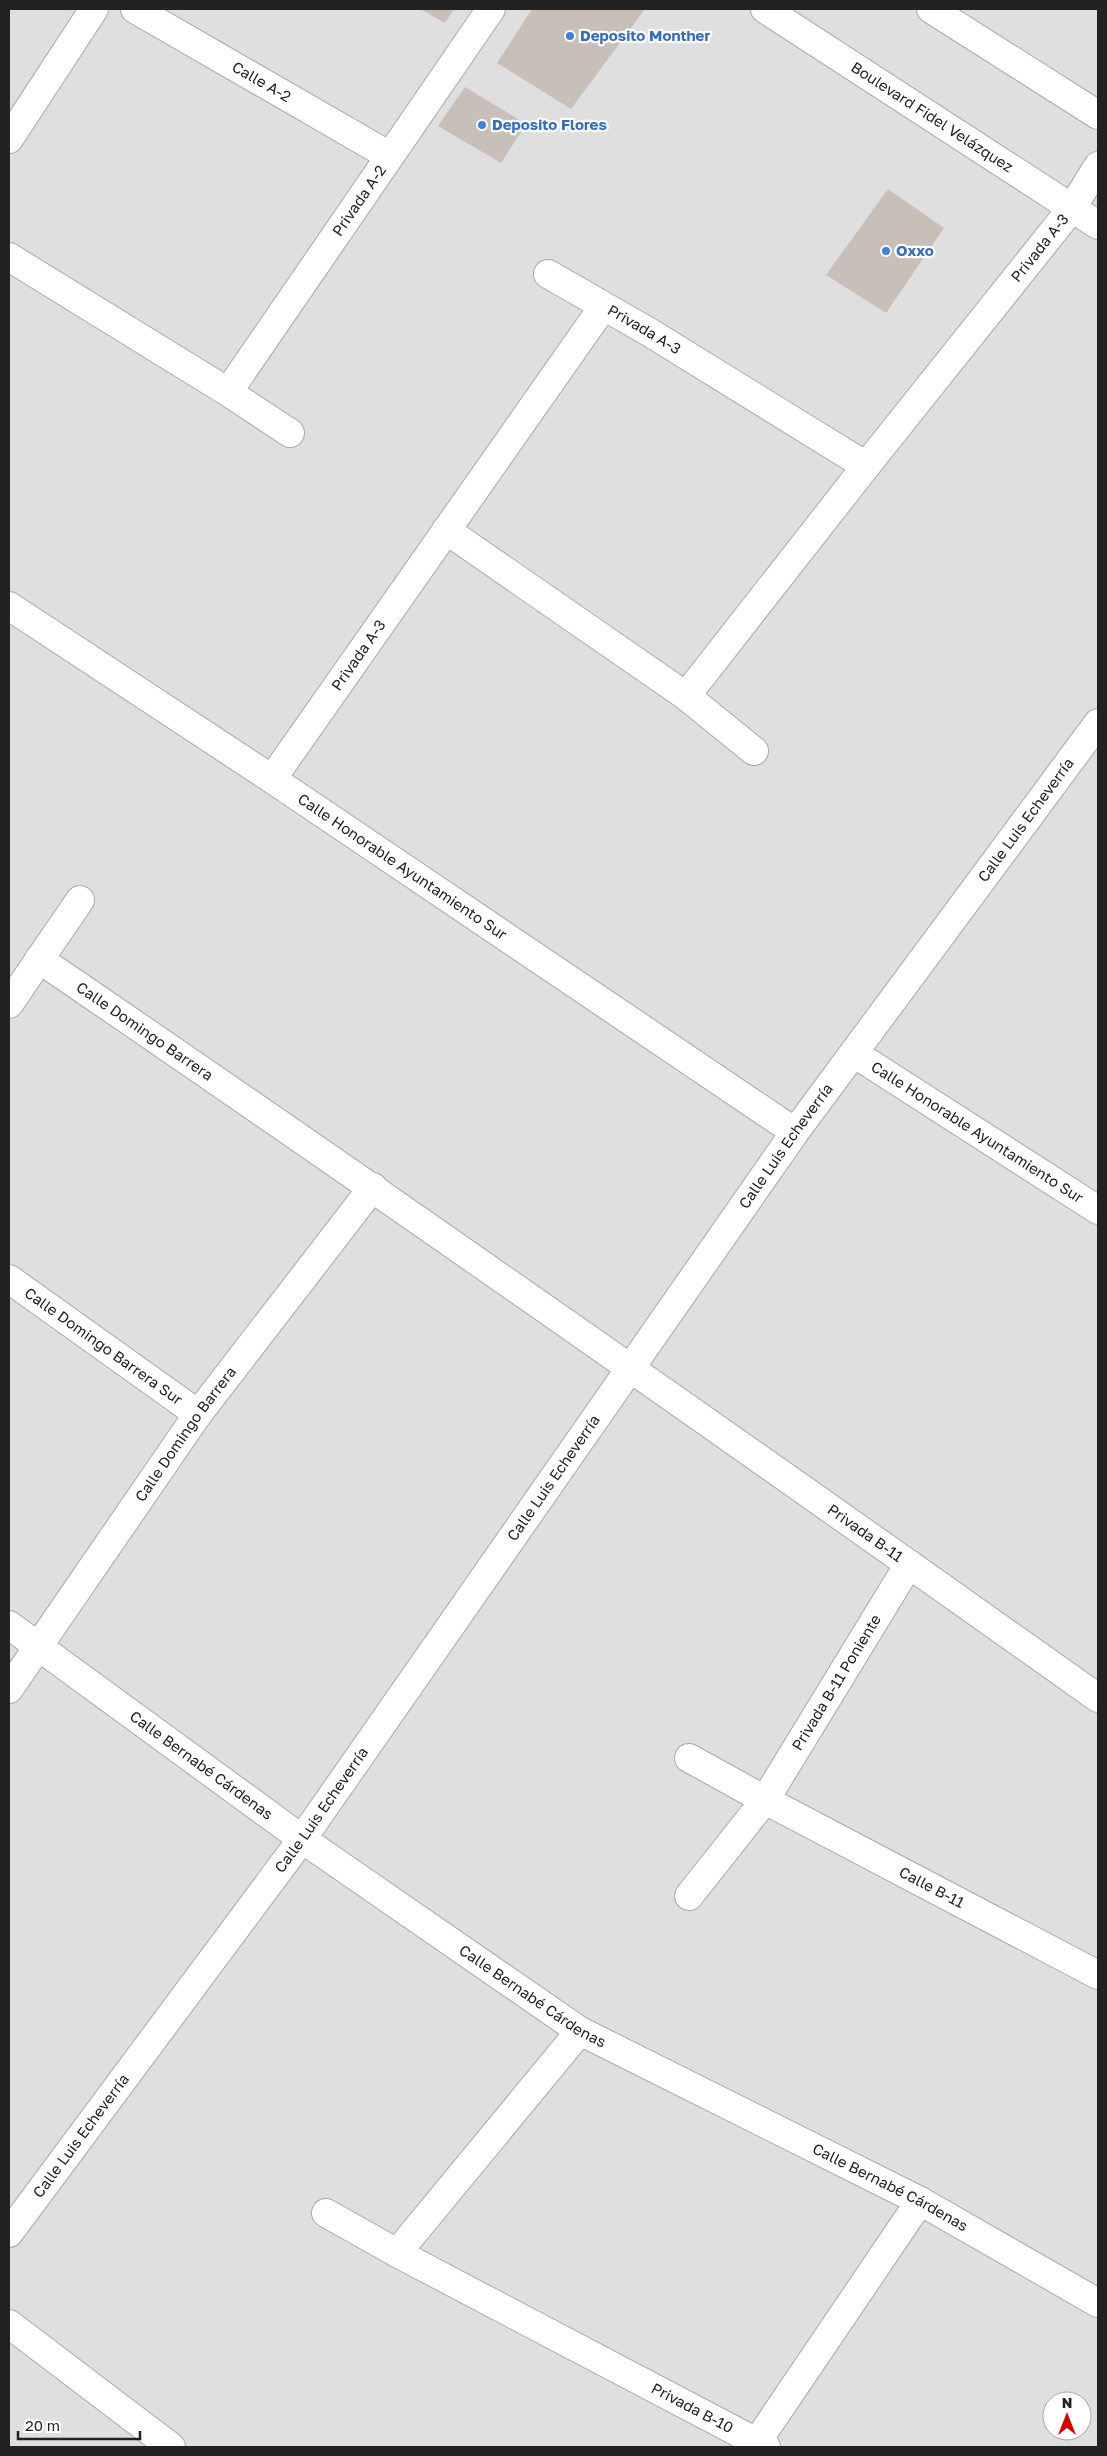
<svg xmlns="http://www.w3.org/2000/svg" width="1107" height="2456" font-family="'Golos Text',sans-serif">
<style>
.residential{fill:#e0dfdf;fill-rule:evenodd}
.building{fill:#c7bfb8}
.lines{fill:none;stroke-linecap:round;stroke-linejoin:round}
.minor-casing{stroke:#a9a9a9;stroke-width:30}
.minor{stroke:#fff;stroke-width:28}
.shop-dot{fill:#3f7fe0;stroke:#fff;stroke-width:2}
.labels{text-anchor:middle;stroke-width:4.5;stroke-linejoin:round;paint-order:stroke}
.shop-label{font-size:15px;font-weight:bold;fill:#366cbe;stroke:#fff;text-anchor:start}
.street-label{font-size:15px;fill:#222;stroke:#fff}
</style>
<rect width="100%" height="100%" fill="#f2efe9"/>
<path class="residential" d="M9 9H1098V2447H9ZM1052 2401H1082V2431H1052Z"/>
<path class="building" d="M420 9H454L445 23Z
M532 9H645L571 109 497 63Z
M465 87 526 124 501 163 438 126Z
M888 189 944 228 886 313 826 275Z"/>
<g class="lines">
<g class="minor-casing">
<g id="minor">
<path id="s1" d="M135 9 388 155"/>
<path id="s2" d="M765 9 1098 225"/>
<path d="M931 9 1098 115"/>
<path d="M9 139 94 9"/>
<path d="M9 257 228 392 290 433"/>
<path id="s3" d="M548 274 649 332 866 466"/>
<path id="s4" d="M228 392 491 9"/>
<path d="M446 530 686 696 754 751"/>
<path id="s5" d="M9 606 272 779 795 1132"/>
<path id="s6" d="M686 696 866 466 1072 208 1098 166"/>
<path id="s7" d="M272 779 603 307"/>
<path id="s8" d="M39 959C395 1202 747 1449 1098 1698"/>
<path d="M9 1004 80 900"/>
<path id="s9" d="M855 1054 1098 1210"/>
<path id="s10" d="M9 1279 198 1414"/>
<path id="s11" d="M9 1625 302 1839 580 2031 920 2201 1098 2303"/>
<path id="s12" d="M9 1689 198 1414 373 1187"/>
<path id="s13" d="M689 1758 765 1800 1098 1975"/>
<path id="s14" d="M689 1896 765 1800 909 1564"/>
<path id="s15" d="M326 2213 397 2253 766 2447"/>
<path id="s16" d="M9 2233 302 1839 795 1132 1098 723"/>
<path d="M397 2253 580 2031"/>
<path d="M9 2324 171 2447"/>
<path d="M757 2442 920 2201"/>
</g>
</g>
<use href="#minor" class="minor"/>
</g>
<g class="shop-dot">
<circle cx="570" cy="36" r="5"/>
<circle cx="482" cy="125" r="5"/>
<circle cx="886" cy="251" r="5"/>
</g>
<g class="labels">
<g class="shop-label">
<text x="580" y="41">Deposito Monther</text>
<text x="492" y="130">Deposito Flores</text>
<text x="896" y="256">Oxxo</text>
</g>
<g class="street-label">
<text dy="5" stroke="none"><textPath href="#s1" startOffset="146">Calle A-2</textPath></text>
<text dy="5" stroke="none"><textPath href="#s2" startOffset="199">Boulevard Fidel Velázquez</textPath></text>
<text dy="5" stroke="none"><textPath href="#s4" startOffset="232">Privada A-2</textPath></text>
<text dy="5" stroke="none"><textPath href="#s6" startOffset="571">Privada A-3</textPath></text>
<text dy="5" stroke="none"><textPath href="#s3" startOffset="111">Privada A-3</textPath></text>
<text dy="5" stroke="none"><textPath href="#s7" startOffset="151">Privada A-3</textPath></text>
<text dy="5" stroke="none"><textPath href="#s16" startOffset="1741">Calle Luis Echeverría</textPath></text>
<text dy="5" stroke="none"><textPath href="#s5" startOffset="472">Calle Honorable Ayuntamiento Sur</textPath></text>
<text dy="5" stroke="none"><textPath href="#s8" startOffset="128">Calle Domingo Barrera</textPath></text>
<text dy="5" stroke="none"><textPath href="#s9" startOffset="145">Calle Honorable Ayuntamiento Sur</textPath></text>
<text dy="5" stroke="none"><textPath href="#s16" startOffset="1336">Calle Luis Echeverría</textPath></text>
<text dy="5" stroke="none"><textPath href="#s10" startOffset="116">Calle Domingo Barrera Sur</textPath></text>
<text dy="5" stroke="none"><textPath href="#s12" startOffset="310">Calle Domingo Barrera</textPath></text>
<text dy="5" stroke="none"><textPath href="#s16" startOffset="931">Calle Luis Echeverría</textPath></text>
<text dy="5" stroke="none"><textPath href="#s8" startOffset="1006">Privada B-11</textPath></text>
<text dy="5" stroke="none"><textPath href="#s14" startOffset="260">Privada B-11 Poniente</textPath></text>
<text dy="5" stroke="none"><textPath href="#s11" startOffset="238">Calle Bernabé Cárdenas</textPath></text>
<text dy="5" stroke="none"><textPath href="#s16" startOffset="526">Calle Luis Echeverría</textPath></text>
<text dy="5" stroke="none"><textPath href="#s13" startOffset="275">Calle B-11</textPath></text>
<text dy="5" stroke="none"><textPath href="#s11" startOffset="642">Calle Bernabé Cárdenas</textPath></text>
<text dy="5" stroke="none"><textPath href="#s16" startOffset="121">Calle Luis Echeverría</textPath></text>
<text dy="5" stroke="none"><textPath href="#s11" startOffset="1048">Calle Bernabé Cárdenas</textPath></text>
<text dy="5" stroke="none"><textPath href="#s15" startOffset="415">Privada B-10</textPath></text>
</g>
</g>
<rect width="1107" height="2456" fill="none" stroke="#222222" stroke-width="20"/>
<g transform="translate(1067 2416)"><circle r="24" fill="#ffffff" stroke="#a7a7a7"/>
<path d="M0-4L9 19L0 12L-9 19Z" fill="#d40000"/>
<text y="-8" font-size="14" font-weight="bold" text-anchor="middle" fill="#222222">N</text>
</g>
<path d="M18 2431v8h122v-8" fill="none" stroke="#222222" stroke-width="2.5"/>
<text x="25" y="2431" font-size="15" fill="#222222" stroke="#ffffff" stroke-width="4" paint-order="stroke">20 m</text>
</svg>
